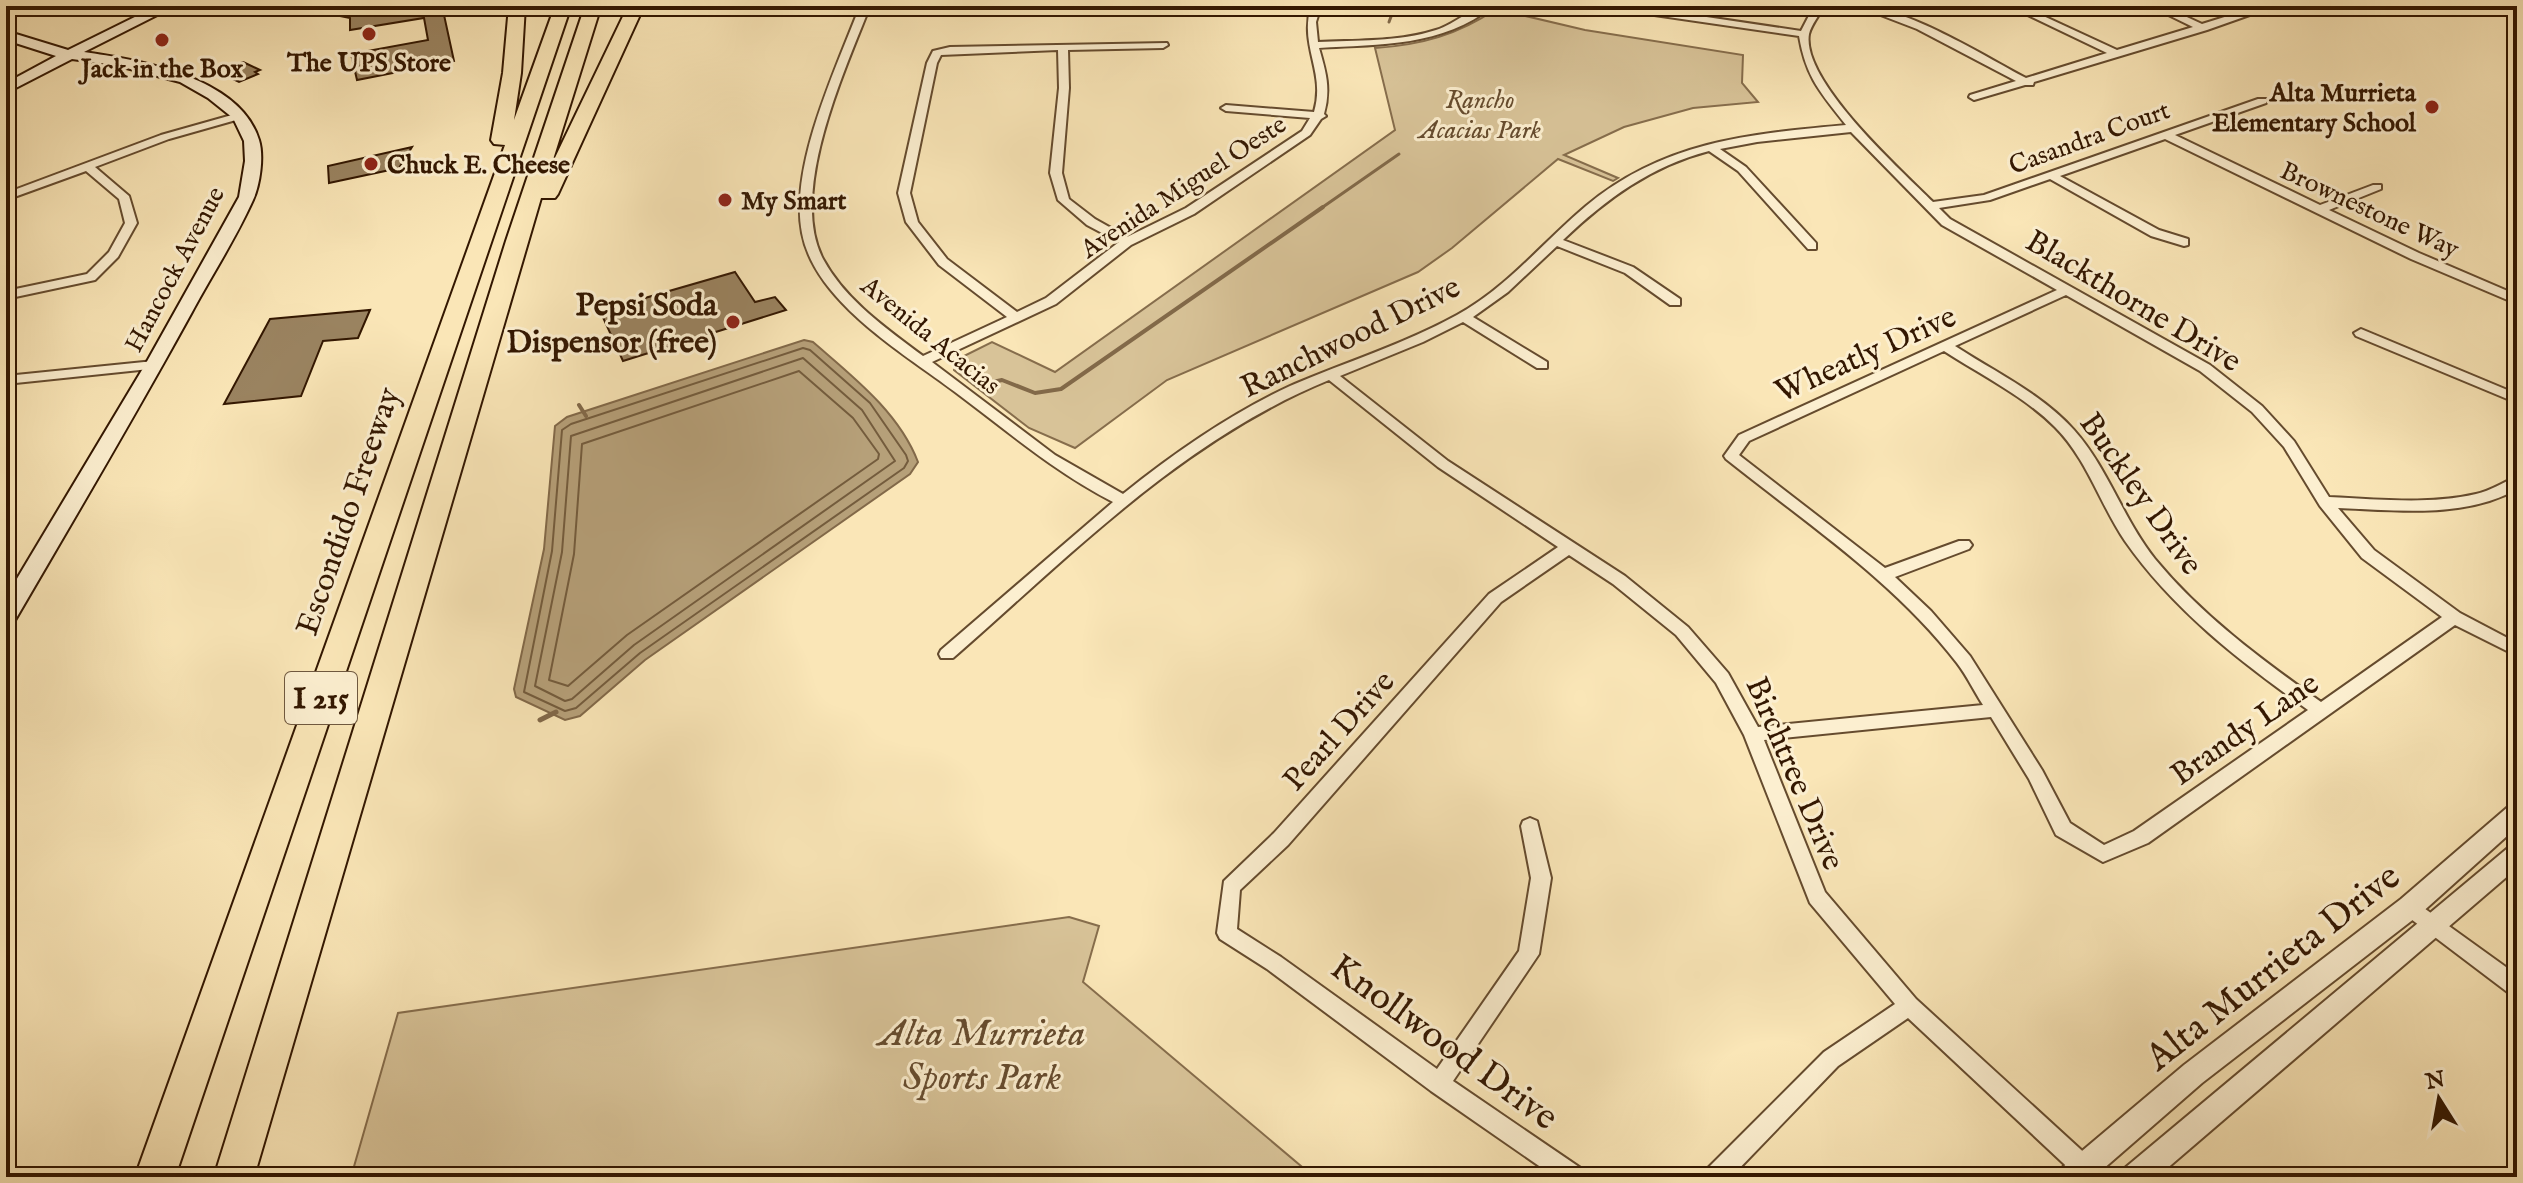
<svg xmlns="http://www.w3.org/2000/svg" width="2523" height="1183" font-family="'IM FELL English',serif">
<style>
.green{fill:#d8c398;stroke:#866d4c;stroke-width:2}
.water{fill:#b6a079;stroke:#826949;stroke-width:2}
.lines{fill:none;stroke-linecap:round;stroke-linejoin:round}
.shore{stroke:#745c3d;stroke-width:2}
.stream-far2{stroke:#826949;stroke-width:3}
.stream-far1{stroke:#826949;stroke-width:4}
.stream{stroke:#826949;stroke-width:5}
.building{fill:#9a8360;stroke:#331701;stroke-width:2}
.minor-casing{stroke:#654b2e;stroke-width:4}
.tertiary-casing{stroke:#654b2e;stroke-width:4}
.secondary-casing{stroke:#331701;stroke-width:4}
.motorway-casing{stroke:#331701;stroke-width:4}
.minor{fill:#fcefd0;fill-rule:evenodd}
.tertiary{fill:#fcefd0;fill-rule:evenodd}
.secondary{fill:#fcefd0;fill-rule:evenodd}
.motorway{fill:#fae6b7;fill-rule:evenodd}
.poi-dot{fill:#8f2418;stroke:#fcefd0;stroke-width:3}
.labels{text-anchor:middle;stroke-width:6;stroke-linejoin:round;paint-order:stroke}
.far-poi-label{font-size:26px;font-weight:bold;fill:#331701;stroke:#fcefd0}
.far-park-label{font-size:26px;font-style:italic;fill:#654b2e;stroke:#fcefd0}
.far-street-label{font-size:26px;fill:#331701;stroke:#fcefd0}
.shield{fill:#fcefd0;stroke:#6f583f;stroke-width:2}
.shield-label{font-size:30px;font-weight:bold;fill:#331701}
.street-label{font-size:32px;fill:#331701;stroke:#fcefd0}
.poi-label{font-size:32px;font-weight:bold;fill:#331701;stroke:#fcefd0;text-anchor:end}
.near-street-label{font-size:38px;fill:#331701;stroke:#fcefd0}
.near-park-label{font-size:38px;font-style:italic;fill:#654b2e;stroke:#fcefd0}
</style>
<rect width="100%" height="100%" fill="#fae6b7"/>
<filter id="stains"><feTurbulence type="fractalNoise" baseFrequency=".0025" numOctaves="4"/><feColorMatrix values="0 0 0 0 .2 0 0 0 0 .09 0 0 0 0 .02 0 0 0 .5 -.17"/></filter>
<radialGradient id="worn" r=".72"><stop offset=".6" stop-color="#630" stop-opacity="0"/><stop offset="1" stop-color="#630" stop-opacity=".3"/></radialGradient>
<path class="green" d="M1496 9 1585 30 1743 55 1742 83 1758 102 1693 108 1624 127 1564 155 1618 178 1613 181 1558 159 1452 248 1418 272 1167 380 1075 448 1029 428 954 370 956 360 992 342 1055 372 1395 130 1375 48C1421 45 1458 35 1496 9Z
M1069 917 1099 926 1083 982 1314 1177H351L398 1013Z"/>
<path class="water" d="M804 340 813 342C852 376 899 412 918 462L910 474 645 660 580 716 565 720 516 697 514 689 544 549 555 426 567 417Z"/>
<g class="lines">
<path class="shore" d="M803 348 810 350 870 403 906 455 908 461 904 468 640 653 576 708 565 711 524 692 552 551 562 430 571 424Z
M803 358 862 410 895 461 634 645 572 699 565 701 535 686 562 552 571 436Z
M799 371 853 418 879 454 878 459 627 635 568 686 549 680 574 554 582 444Z"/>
<path class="stream-far2" d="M1389 22 1395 6
M1320 209 1399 154"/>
<path class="stream-far1" d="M988 383 1002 380 1035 393 1061 389 1323 207
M579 405 586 416"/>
<path class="stream" d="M540 720 556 712"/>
</g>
<path class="building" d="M321 6H454V14L444 15 454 61 357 80 351 54 428 40 424 18 350 30V18L320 12Z
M243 62 260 70 255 72 258 74 239 82 218 72Z
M412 147 399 168 329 183 328 166Z
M735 272 755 302 775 297 786 310 623 361 600 311Z
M370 310 358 338 323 341 301 396 224 404 270 319Z"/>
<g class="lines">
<g class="minor-casing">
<path id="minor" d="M860 6H870C845 70 788 193 823 259 845 300 887 329 923 356L1007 317 939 265 906 222 898 193 927 63 933 51 950 47 1167 43 1168 45 1163 48 1068 50 1069 88 1062 173 1069 199 1095 219 1127 237 1186 208 1302 131 1310 118 1226 111 1221 108 1226 105 1314 112C1326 72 1299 47 1311 6H1321L1316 22 1318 42C1356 40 1399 42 1436 30 1456 24 1471 6 1493 6 1443 47 1380 44 1319 48 1326 72 1331 89 1324 114L1326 116 1321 119 1310 135 1194 214 1131 245 1056 304 932 362 1055 455 1123 494C1174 453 1230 414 1290 386 1346 362 1404 344 1457 315 1507 288 1543 242 1586 206 1664 141 1749 134 1846 125 1821 93 1806 78 1799 36L1613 9 1608 6H1633L1801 31 1814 6H1824C1820 14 1811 25 1809 34 1801 81 1901 170 1933 202L1984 195 2258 99H2266V103L2175 135 2320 205 2373 185H2381V189L2329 210 2419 253 2517 295V304L2411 259 2165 139 2060 176 2159 230 2188 239V245L2184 246 2151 236 2050 179 1990 200 1939 208 1950 219 2210 365 2262 406 2294 441 2329 497C2378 499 2429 505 2476 494 2491 491 2503 482 2517 477V489C2465 519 2396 510 2338 508L2374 550 2460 613 2517 643V656L2455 625 2148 843 2103 862 2056 835 2029 779 1991 717 1764 740 1825 892 1916 999 2102 1169 2105 1177H2078L1908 1018 1838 1066 1731 1177H1704L1707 1169 1824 1052 1895 1004 1810 903 1744 735 1716 683 1676 635 1613 584 1569 555 1501 602 1288 845 1240 890 1237 929 1281 957 1437 1069 1519 951 1531 878 1521 826 1523 821 1530 818 1537 821 1551 878 1539 954 1453 1081 1582 1169 1585 1177H1555L1431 1091 1267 969 1220 939 1217 933 1224 881 1274 833 1489 594 1558 547 1438 467 1329 380C1182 440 1070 556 953 658H941L939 654 941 650 1113 502C1055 472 1011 434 959 395 907 355 815 303 802 233 789 166 836 69 860 6ZM1058 50 1059 88 1050 173 1058 200 1087 225 1119 242 1046 298 1017 312 947 259 918 222 910 193 937 63 941 55ZM1851 132 1942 225 2057 290 1739 435 1724 456 1726 459C1806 523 1894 581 1957 663 1967 676 1974 691 1983 705L1758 727 1728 673 1688 627 1625 576 1448 461 1340 376 1423 342 1463 322 1537 368H1547V362L1473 317 1508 292 1557 246 1625 273 1670 305H1680V299L1633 267 1563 240C1606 199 1651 166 1709 151L1738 171 1808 249H1816V243L1746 167 1720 149 1757 142ZM2066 295 2200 371 2252 412 2284 447 2320 506 2362 558 2442 617 2321 702C2261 659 2202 616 2155 559 2123 519 2108 468 2074 430 2042 394 1995 372 1955 346ZM1944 351C1981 375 2024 396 2055 427 2087 459 2100 504 2125 541 2174 611 2240 661 2308 710L2134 831 2104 845 2070 823 2042 770 1970 656 1931 611 1895 577 1969 549 1972 545 1969 541H1959L1885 568 1739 455 1749 441Z
M1857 6C1905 6 1982 55 2026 78L2107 53 2009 6H2022L2117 50 2193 27 2150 6H2163L2202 24 2260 6H2275L2207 30 2034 82 2033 85H2025L1974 100 1969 97 1970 95 2016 81 1917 29Z
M239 113 243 114V118L169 139 95 167 129 196 137 223 118 257 95 280 6 299V291L87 274 109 252 125 223 119 199 86 171 6 200V193L161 135Z
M2361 329 2517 394V403L2356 336 2354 333Z
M154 361 161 365 159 368 6 384V376Z
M2410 898 2517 975V996L2510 994 2403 913 2400 907 2403 901Z"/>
</g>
<g class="tertiary-casing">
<path id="tertiary" d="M2517 803V827L2419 915 2202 1083 2094 1177H2059L2063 1167 2184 1065 2401 899 2509 806Z
M2517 844V868L2157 1177H2122L2126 1167 2509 847Z"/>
</g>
<g class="secondary-casing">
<path id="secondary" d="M157 6H175L84 52C140 60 240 77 259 140 264 156 260 185 253 200 236 238 212 275 192 312 135 416 74 519 14 622L6 624V597L145 365 239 197 245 161 244 141 233 118 208 98 180 82 115 65 72 59 6 93V83L56 56 6 40V31L68 50Z
M2494 6H2511L2517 10V19Z"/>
</g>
<g class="motorway-casing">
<path id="motorway" d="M509 6H525L521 73 514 120 555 6H571L175 1177H135L505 145 494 144 491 140 503 73Z
M585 6H601L551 166 628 6H644L558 194 555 198H541L254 1177H214L506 241Z"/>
</g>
<use href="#minor" class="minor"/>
<use href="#tertiary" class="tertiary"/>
<use href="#secondary" class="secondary"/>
<use href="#motorway" class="motorway"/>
</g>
<g class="poi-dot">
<circle cx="369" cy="34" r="8"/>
<circle cx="162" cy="40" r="8"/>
<circle cx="2432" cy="107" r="8"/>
<circle cx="371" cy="164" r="8"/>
<circle cx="725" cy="200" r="8"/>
<circle cx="733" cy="322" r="8"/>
</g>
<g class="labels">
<g class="far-poi-label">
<text x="369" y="71">The UPS Store</text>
<text x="162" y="77">Jack in the Box</text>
<text x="2416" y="101" text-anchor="end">Alta Murrieta<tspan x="2416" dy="30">Elementary School</tspan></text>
<text x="387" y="173" text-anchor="start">Chuck E. Cheese</text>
<text x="741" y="209" text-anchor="start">My Smart</text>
</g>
<g class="far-park-label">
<text x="1480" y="108">Rancho<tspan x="1480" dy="30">Acacias Park</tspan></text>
</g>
<g class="far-street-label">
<text transform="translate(2089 137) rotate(-20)" y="9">Casandra Court</text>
<text transform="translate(1183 186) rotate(-33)" y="9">Avenida Miguel Oeste</text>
<text transform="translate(2370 209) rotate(25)" y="9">Brownestone Way</text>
<text transform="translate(174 269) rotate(-62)" y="9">Hancock Avenue</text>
<text transform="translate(931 335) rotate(39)" y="9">Avenida Acacias</text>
</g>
<rect class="shield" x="285" y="672" width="72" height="52" rx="6"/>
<g class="shield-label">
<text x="321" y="708">I 215</text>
</g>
<g class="street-label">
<text transform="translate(2134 300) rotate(31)" y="11">Blackthorne Drive</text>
<text transform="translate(1350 336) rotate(-26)" y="11">Ranchwood Drive</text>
<text transform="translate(1865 353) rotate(-24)" y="11">Wheatly Drive</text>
<text transform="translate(2142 493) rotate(55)" y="11">Buckley Drive</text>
<text transform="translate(347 511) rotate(-71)" y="11">Escondido Freeway</text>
<text transform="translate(2244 728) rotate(-35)" y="11">Brandy Lane</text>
<text transform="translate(1338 730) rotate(-48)" y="11">Pearl Drive</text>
<text transform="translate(1796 773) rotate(67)" y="11">Birchtree Drive</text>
</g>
<g class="poi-label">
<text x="717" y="315">Pepsi Soda<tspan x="717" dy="37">Dispensor (free)</tspan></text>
</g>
<g class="near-street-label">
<text transform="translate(2272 966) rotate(-38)" y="13">Alta Murrieta Drive</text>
<text transform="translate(1445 1041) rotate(36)" y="13">Knollwood Drive</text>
</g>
<g class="near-park-label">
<text x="982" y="1045">Alta Murrieta<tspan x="982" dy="44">Sports Park</tspan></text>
</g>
</g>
<rect width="2523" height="1183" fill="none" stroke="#fae6b7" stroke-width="32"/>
<rect x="8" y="8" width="2507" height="1167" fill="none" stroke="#331701" stroke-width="4"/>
<rect x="16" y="16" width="2491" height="1151" fill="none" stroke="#331701" stroke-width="2"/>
<g transform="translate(2439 1099) rotate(349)" stroke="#fcefd0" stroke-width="6" paint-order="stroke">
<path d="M0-6L14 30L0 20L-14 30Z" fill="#331701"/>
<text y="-12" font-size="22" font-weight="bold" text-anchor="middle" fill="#331701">N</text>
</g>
<rect width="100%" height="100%" filter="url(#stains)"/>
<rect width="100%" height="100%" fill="url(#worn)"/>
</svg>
